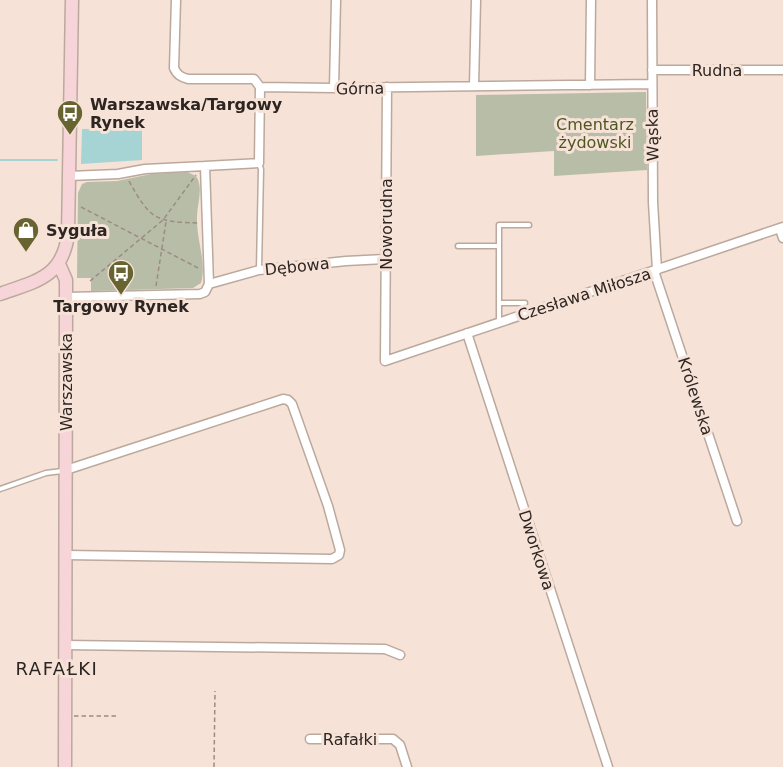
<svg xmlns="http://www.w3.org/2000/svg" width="783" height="767" font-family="'DejaVu Sans',sans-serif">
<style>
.green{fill:#b8bda7}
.water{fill:#a6d3d3}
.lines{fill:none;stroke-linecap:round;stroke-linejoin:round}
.stream{stroke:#a6d3d3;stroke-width:2}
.lane-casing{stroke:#bba99e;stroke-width:7}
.street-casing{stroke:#bba99e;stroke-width:11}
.secondary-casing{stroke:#bba99e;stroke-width:15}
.path{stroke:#9b8c85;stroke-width:1.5;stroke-dasharray:4.5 3;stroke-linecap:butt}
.lane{stroke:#fff;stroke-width:4}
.street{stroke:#fff;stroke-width:8}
.secondary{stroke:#f7d4d8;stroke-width:12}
.labels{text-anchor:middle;stroke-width:6;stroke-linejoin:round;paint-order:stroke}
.street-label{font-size:16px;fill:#2d2522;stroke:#f6e2d7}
.poi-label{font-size:16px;font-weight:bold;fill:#2d2522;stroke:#f6e2d7;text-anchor:start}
.park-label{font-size:16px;fill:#4f5721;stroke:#f6e2d7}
.neighbourhood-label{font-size:18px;letter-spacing:1.5px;fill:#2d2522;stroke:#f6e2d7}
</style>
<rect width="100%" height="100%" fill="#f6e2d7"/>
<path class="green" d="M646 92 647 170 554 176V151L476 156V95Z
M187 172 196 176C204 188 197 204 197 217 196 239 207 263 201 283L193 288 91 291V278H77L78 193 82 184 87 182 117 181 151 174Z"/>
<path class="water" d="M138 128 142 130V160L81 164 82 129Z"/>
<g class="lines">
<path class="stream" d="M0 160H57"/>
<g class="lane-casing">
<path id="lane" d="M259 164 261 169 259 270
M458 246H499
M499 303H525
M499 321V225H529
M0 489 46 473 62 471"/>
</g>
<g class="street-casing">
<path id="street" d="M176 0 174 68C177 75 181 77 188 79H254L260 87
M652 0 653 202 657 270
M652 70H783
M590 85 591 0
M474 86 476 0
M260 87 334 88 652 84
M387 87 385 361 783 227
M334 88 336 0
M205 166 259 163 260 87
M780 229 783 238
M654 271 737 521
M209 284 259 270 346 261 385 259
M66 297 200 294 205 292 209 284 205 166 145 169 118 174 69 176
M467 333 608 767
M65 555 332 559 339 555 340 550 328 506 292 404 288 400 283 399 66 470
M65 645 385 649 400 655
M310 739H393L400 745 407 767"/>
</g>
<g class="secondary-casing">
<path id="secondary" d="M59 264 66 280V297L65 767
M0 294C36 281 62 278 68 235L72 0"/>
</g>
<path class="path" d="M129 181C150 219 155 222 198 223
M81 207 200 269
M90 281 163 220 196 175
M156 286 166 222
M74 716H118
M214 767 215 691"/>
<use href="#lane" class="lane"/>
<use href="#street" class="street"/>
<use href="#secondary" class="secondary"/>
</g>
<defs>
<g id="bus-pin" transform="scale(1.35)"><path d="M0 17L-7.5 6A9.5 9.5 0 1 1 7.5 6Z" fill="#686431" stroke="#f6e2d7"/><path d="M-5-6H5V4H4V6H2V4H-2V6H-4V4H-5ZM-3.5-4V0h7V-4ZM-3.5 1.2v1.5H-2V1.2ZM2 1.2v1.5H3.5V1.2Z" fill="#fff"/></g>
<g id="shop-pin" transform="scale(1.35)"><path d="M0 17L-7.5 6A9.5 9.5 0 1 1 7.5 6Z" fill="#686431" stroke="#f6e2d7"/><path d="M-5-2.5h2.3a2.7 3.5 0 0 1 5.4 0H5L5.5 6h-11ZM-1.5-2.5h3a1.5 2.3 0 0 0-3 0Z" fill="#fff"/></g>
</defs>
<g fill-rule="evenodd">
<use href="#bus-pin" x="70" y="113"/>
<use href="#shop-pin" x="26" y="230"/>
<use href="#bus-pin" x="121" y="273"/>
</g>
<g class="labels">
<g class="street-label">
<text x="717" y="76">Rudna</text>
<text transform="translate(360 88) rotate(-1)" y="6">Górna</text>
<text transform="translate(652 135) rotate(-91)" y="6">Wąska</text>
<text transform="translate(386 224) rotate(-90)" y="6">Noworudna</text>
<text transform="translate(297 266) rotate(-6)" y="6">Dębowa</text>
<text transform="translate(584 294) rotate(-18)" y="6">Czesława Miłosza</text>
<text transform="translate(66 382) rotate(-90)" y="6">Warszawska</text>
<text transform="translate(696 396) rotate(72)" y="6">Królewska</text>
<text transform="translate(537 550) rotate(72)" y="6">Dworkowa</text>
<text x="350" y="745">Rafałki</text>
</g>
<g class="poi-label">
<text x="90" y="110">Warszawska/Targowy<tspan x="90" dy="18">Rynek</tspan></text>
<text x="46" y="236">Syguła</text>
<text x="121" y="312" text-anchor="middle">Targowy Rynek</text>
</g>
<g class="park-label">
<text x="595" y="130">Cmentarz<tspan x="595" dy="18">żydowski</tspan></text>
</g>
<g class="neighbourhood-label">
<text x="57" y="675">RAFAŁKI</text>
</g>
</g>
</svg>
